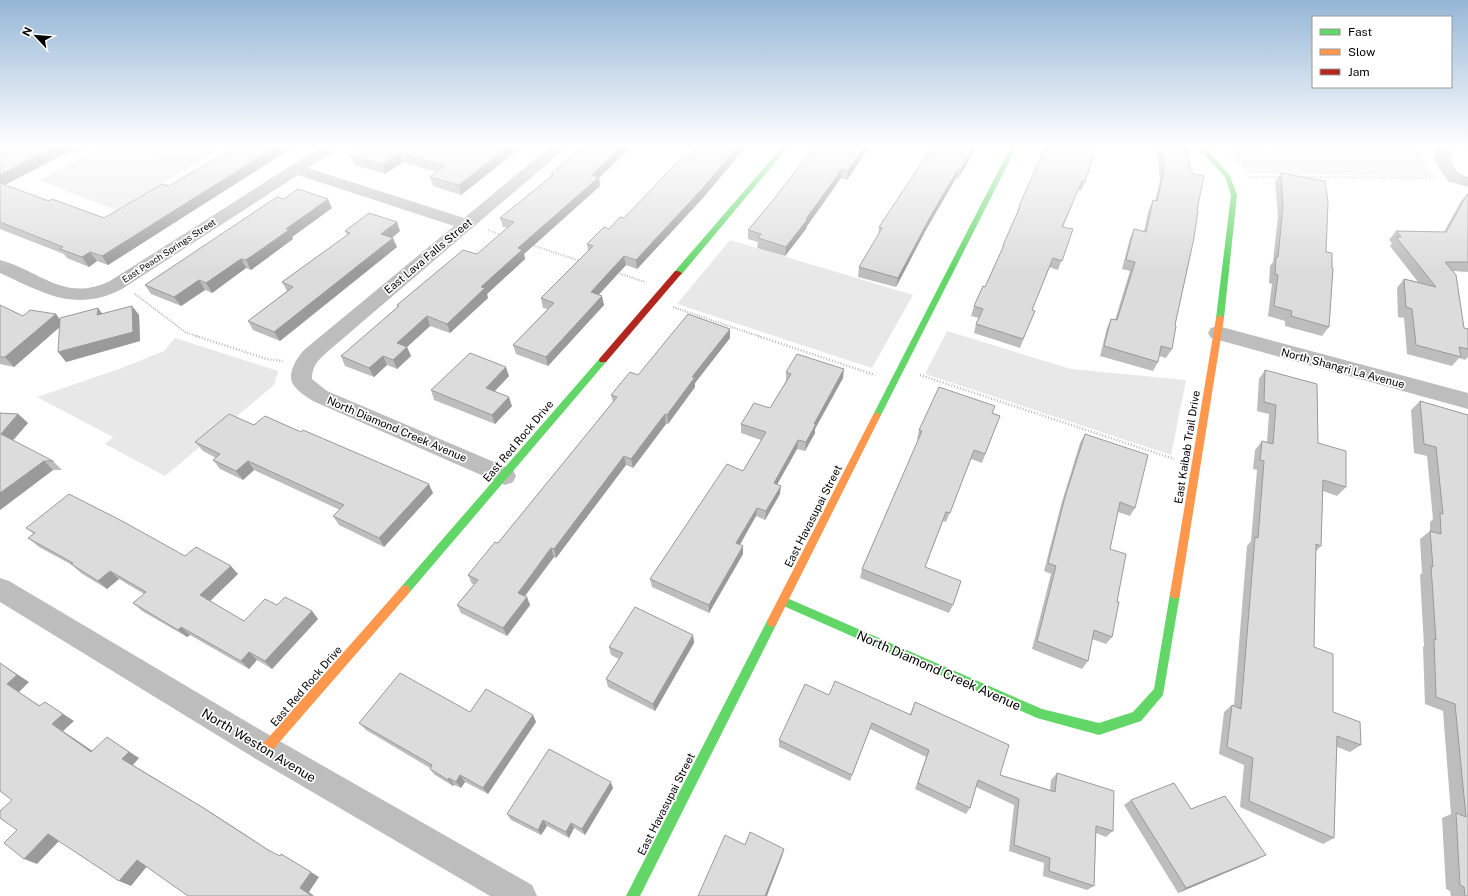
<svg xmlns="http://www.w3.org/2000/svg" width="1468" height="896" font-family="'Public Sans',sans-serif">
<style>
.green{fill:#e8e8e8}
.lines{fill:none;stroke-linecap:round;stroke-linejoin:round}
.path-far1{stroke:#b8b8b8;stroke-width:2;stroke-dasharray:1 1.5;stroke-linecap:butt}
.path{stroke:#b8b8b8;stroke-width:2.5;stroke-dasharray:1 2;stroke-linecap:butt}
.street{fill:#bdbdbd;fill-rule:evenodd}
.fast{fill:#63d668;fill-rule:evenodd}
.slow{fill:#ff974d;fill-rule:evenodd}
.jam{fill:#b3261e;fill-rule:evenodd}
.wall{fill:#bdbdbd}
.shaded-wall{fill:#9a9a9a}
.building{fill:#dcdcdc;stroke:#9a9a9a}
.labels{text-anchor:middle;stroke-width:3.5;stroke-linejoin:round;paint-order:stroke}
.far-street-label{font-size:9px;fill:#000;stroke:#fff}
.street-label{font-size:11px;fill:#000;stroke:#fff}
.near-street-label{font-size:13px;fill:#000;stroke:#fff}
</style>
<rect width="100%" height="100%" fill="#fff"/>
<path class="green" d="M104 146H226L116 210 38 180Z
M1221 146H1407L1420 149C1423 161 1426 167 1435 177L1249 173Z
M730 240 913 295 872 368 677 304Z
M947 331 1071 369 1186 380 1171 455 925 374Z
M175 338 278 371 274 385 165 476 105 444 113 437 37 397 119 369 164 351Z"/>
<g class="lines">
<path class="path-far1" d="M132 146 172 159 219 152 227 153
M1413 146 1425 148
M1248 177H1281
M1300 177 1431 178
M488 230 502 235
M532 245 580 261
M615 272 645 282
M135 294 185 332 199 337
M673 307 761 337"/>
<path class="path" d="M196 336 267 359 283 361
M758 336 875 375
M920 375 1174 459"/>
<path class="street" d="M322 146H340L337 149 308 168 464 218 551 146H568L333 347C322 357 312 363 312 379L327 391 513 470 516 476 513 482 505 485 497 482 313 401C307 397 300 393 295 387 285 376 296 359 304 350L454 226 298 175 122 289C75 313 44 293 0 273V260C41 271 64 303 110 281Z
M1435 146H1451C1451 161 1451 172 1468 177V187L1448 181 1435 162Z
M1218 326 1468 393V409L1211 338 1208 333 1211 328Z
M0 578 9 581 276 739 532 885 537 896H490L256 759 0 602Z"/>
<path class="fast" d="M783 146H789L681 275H675V271Z
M1011 146H1017L881 415 877 418 874 417 873 415Z
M1196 146H1203L1213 156 1230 176 1237 195 1224 318 1220 321 1216 318 1231 195 1225 177Z
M603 357 607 360 606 362 409 593 405 595 401 593 400 590 401 587 600 358Z
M1175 589 1179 591 1180 594 1163 695 1141 721 1099 735 1037 718 779 604 778 601 779 598 783 596 787 598 1042 709 1099 723 1133 712 1154 689 1170 594 1171 591Z
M772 617 776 619 777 622 776 625 640 896H626L768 619Z"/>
<path class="slow" d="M1220 315 1224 318 1180 594 1179 597 1175 599 1171 597 1170 594 1216 318Z
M877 412 881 415 776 625 772 627 768 625 767 622 768 619 873 415Z
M405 585 409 587 410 590 409 593 270 753 266 755 262 753 260 749 262 745 401 587Z"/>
<path class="jam" d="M675 271H678L682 273 606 362H600L599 360 600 358Z"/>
</g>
<path class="wall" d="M0 146H87L75 153 70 151 5 185 49 201 104 218 169 186 236 146H295L108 265 97 261 89 267 67 258 64 254 0 229Z
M358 146H523L461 195 433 186 430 177 436 172 403 162 385 174 354 165 351 156 359 150Z
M583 146H632L599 178 600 186 524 254 525 259 487 294 488 298 450 333 430 326 407 347 411 356 397 369 387 365 374 377 345 366 341 356 398 307 397 305 477 254 507 228 503 227 500 218 551 176V174Z
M697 146H750L747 149 745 148 702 199 637 269 626 265 599 294 604 305 548 366 516 354 513 345 548 309 543 308 541 298 588 251 587 244 624 218Z
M820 146H871L864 155 847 180 841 178 807 226 806 229 785 256 757 248 758 242 748 239V230Z
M934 146H977L958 179 956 178 927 228 896 287 858 277 859 267 878 236 879 227Z
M1046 146 1085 182 1081 191 1078 190 1063 227 1073 229 1058 270 1049 267 1032 310 1031 320 1020 348 974 333 976 324 979 318 971 316 974 306 985 287 1000 254 1003 245 1016 215 1019 206Z
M1159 146H1187L1175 325 1172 349 1166 358 1159 356 1158 362 1153 371 1100 356 1107 328 1111 319 1115 320 1130 271 1122 269 1130 238 1134 229 1144 231 1149 209 1153 200 1155 201 1160 180 1157 151Z
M1281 173 1326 252 1329 327 1322 336 1285 326V321L1268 316 1272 284 1269 283 1270 266 1273 262 1278 216 1275 182Z
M1468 193V272L1453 271 1468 349V357L1465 360 1459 358 1452 366 1407 354 1404 318 1398 317 1397 288 1404 279 1418 282 1390 246 1392 243 1389 240 1396 231 1444 232 1461 201Z
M284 199 332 208 292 237 293 239 251 270 246 268 212 293 205 290 181 306 151 294 145 285Z
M397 222 400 231 392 238 397 247 280 341 253 330 248 321 287 291 282 282 347 235 345 231Z
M0 305 23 316 56 314 60 320 102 314 132 306 139 315 140 341 66 362 60 327 14 367 0 364Z
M730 338 695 383V387L668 424H666L633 468 626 465 556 558 554 557 525 596 530 605 507 636 461 613 457 605 474 584H472L468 575 498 543 613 402 611 395 638 375Z
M1265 370 1318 443 1346 487 1337 496 1323 491 1321 546 1316 551 1314 647 1333 712 1361 745 1350 752 1337 747 1334 838 1323 844 1240 807 1244 765 1219 754 1224 712 1232 705H1234L1247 546 1251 541 1257 470 1253 469 1255 450 1262 441 1267 442 1269 414 1257 411 1259 379Z
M786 372 843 378 815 429V433L805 451 797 449 777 484 780 494 765 520 756 516 740 545 743 546V554L709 613 652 587 650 579 743 471 761 440 741 433V424L770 408 786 381Z
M509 376 495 391 512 406 495 424 434 400 431 390Z
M1420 401 1468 415V896H1451L1450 891 1446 889 1442 818 1451 814 1443 711 1425 704 1423 647 1424 646 1420 575 1422 573 1420 539 1430 531V522L1433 519 1427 456 1414 453 1411 410Z
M0 413 18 414 28 423 13 441 53 461 62 470H53L0 510Z
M993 413 1000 416 982 463 971 459 946 522 943 521 925 567 953 605 949 613 860 578 862 569 918 440 917 439 919 430Z
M254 425 433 493 384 547 339 525 333 516 340 510 254 470 243 480 220 469 213 460 216 458 203 451 195 442Z
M1085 434 1135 508 1130 516 1118 512 1110 549 1117 602 1112 637 1106 644 1092 639 1088 661 1082 669 1032 649 1051 574 1044 571 1061 505 1080 443Z
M26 528 185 556 238 574 210 601 244 621 277 605 312 611 318 619 272 669 257 660 249 669 190 635 187 637 142 611 133 603 144 594 119 579 107 589 81 573 72 565 39 547 28 538 34 534Z
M693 635 694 643 655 711 608 687 606 679 619 659 611 655 609 647Z
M829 695 910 714 915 702 1000 775 1050 790 1051 780 1057 773 1113 831 1106 837 1096 833 1094 886 1087 890 1043 876 1044 863 1009 851 1014 805 976 787 970 808 966 814 915 789 926 757 870 729 850 781 779 747V740Z
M470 712 533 715 536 722 488 794 465 782 461 788 454 785 453 786 435 775 430 769V768L366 730 359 723Z
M613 788 585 835 574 828 569 838 547 826 541 835 511 820 507 814Z
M1131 800 1191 809 1256 860 1178 893 1124 805Z"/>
<path class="shaded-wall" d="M56 146H67L70 151 0 187V175Z
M70 146H87L75 153Z
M277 146H295L108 265 102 256Z
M509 146H523L461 195 459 185Z
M622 146H632L599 178 600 186 524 254 525 259 487 294 488 298 450 333 447 324 518 248Z
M739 146H745V148L702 199 637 269 636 260Z
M865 146H871L864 155 847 180 848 171Z
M974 146H977L958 179 961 170Z
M399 153 403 162 385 174 382 165Z
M842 169 841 178 807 226 806 229 785 256 786 247Z
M958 169 956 178 927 228 896 287 898 278 929 219Z
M1082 181 1078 190 1059 236 1062 227Z
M328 199 332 208 292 237 293 239 251 270 246 260 286 229Z
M397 222 400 231 385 243 381 234Z
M393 238 397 247 280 341 274 332Z
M90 252 97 261 89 267 82 257Z
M624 256 626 265 593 301 591 292Z
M241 259 246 268 212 293 206 283Z
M199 280 205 290 181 306 174 297Z
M602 296 604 305 548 366 546 357Z
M132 306 139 315 140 341 66 362 58 352Z
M98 308 105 317 97 315Z
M56 314 63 324 14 367 5 357Z
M427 316 430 326 407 347 411 356 397 369 393 360 397 343Z
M730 329V338L695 383V387L668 424 667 415 692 377Z
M383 356 387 365 374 377 369 368Z
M506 367 509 376 489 397 486 388Z
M844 369 843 378 815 429V433L805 451 806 442 814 424Z
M509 397 512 406 495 424 492 415Z
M18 414 28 423 10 443 1 434Z
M665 414 666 424 633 468 631 459Z
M798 440 797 449 773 492 774 483Z
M624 456 626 465 556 558 554 549Z
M44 461 53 470 0 510V493Z
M248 461 254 470 243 480 236 471Z
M429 484 433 493 384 547 379 538Z
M781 486 780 494 765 520 766 511Z
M757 508 756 516 736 551V543Z
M743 546V554L709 613V605Z
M551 548 554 557 521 601 518 593Z
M231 566 238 574 208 603 200 595Z
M110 571 119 579 107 589 98 581Z
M527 597 530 605 507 636 503 628Z
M312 611 318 619 272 669 265 661Z
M181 627 190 635 187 637 178 630Z
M693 635 694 643 655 711 653 704Z
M249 652 257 660 249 669 241 661Z
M0 663 29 682 19 692 51 713 39 706 7 684Z
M45 702 74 721 63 731 103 758 91 752 52 724Z
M533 715 536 722 488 794 483 788Z
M107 737 139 758 133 765 212 813 277 855 122 759Z
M460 775 465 782 461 788 456 782Z
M449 778 454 785 453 786 448 780Z
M611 782 613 788 585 835 582 829Z
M543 820 547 826 541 835 538 830Z
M571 823 574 828 569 838 566 832Z
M48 834 60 840 37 864 24 859Z
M784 849 783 854 767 896H765Z
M281 854 319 877 309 892 314 896H312L300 888Z
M1266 855 1256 860 1178 893 1186 888Z
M137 860 148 865 131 886 119 881Z"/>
<path class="building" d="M0 146H56L0 175Z
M236 146H277L102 256 90 252 82 257 60 249 63 247 0 222V183L49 201 52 199 104 218 162 184 169 186Z
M365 146H509L459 185 430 177 444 166 399 153 382 165 351 156Z
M583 146H622L592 175 599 177 518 248 522 250 481 287 485 288 447 324 427 316 397 343 407 347 393 360 383 356 369 368 341 356 399 306 397 305 463 250 477 254 514 222 500 218 553 175 551 174Z
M697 146H739L701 190 636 260 624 256 591 292 602 296 546 357 513 345 554 303 541 298 593 246 587 244 604 227 609 229 620 217 624 218 685 154 689 155Z
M820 146H865L848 171 842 169 806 219 807 220 786 247 758 238 761 234 748 230 774 199 813 148 817 149Z
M934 146H974L961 170 958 169 929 219 898 278 859 267 882 228 879 227 928 153 930 154Z
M1046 146H1097L1085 182 1082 181 1062 227 1073 229 1062 261 1053 258 1032 310 1035 311 1023 339 976 324 983 309 974 306 983 286 985 287 1004 245H1003L1020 207 1019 206Z
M1162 146H1187L1191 173 1204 176 1197 210H1198L1194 238 1175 325 1176 326 1172 349 1161 346 1158 362 1104 346 1111 319 1117 320 1135 262 1126 260 1134 229 1146 232 1153 200 1157 201 1164 171Z
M1281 173 1325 181 1328 202 1326 252 1332 253V268H1333L1329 327 1291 316 1292 311 1274 306 1278 275 1275 274 1276 257H1278L1283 207Z
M298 189 328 199 286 229 289 230 246 260 241 259 206 283 199 280 174 297 145 285 277 197 284 199Z
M1468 193V262H1445L1456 275 1464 328 1468 329V349L1459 347 1461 357 1416 345 1412 309 1406 307 1404 279 1436 287 1396 237H1401L1396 231 1446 232Z
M369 213 397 222 381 234 393 238 274 332 248 321 293 287 282 282 350 233 345 231Z
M0 305 23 316 30 310 56 314 5 357H0Z
M132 306 133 332 58 352 60 318 98 308 97 315Z
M688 314 730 329 692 377H695L667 415 665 414 631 459 624 456 554 549 551 548 518 593 527 597 503 628 457 605 478 580 468 575 495 542 498 543 617 397 611 395 630 372 638 375Z
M470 353 506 367 486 388 509 397 492 415 431 390Z
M797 354 844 369 814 424H816L806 442 798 440 774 483 781 486 766 511 757 508 736 543 743 546 709 605 650 579 727 464 743 471 766 432 741 424 754 403 770 408 791 374 786 372Z
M1265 370 1317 384 1318 443 1346 451V487L1323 480 1321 546 1316 544 1314 647 1333 654V712L1360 722 1361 745 1337 736 1334 838 1249 801 1253 758 1227 747 1232 705 1241 709 1255 537 1258 538 1264 461 1260 460 1262 441 1273 444 1276 405 1264 402Z
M939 387 995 406 992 413 1000 416 985 454 974 450 950 513 946 512 925 567 961 581 953 605 862 569 922 431 919 430Z
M1420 401 1468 415V896H1465L1464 887 1460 885 1456 813 1466 817 1455 704 1436 697 1434 639 1436 640 1431 566 1433 567 1430 531 1441 534 1440 513 1443 514 1436 447 1424 444Z
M0 413 18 414 1 434 53 461H44L0 493Z
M229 414 254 425 265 416 301 432 303 430 429 484 379 538 333 516 344 505 248 461 236 471 213 460 220 454 195 442Z
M1085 434 1148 455 1135 508 1120 502 1110 549 1126 554 1117 602H1119L1112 637 1094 630 1088 661 1037 641 1056 566 1048 563 1065 497Z
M69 494 124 522 185 556 196 547 231 566 200 595 244 621 265 599 277 605 285 597 312 611 265 661 249 652 241 661 181 627 178 630 133 603 146 592 110 571 98 581 71 564 73 563 28 538 35 533 26 528Z
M635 607 693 635 653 704 606 679 623 653 609 647Z
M0 663 17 675 7 684 39 706 45 702 63 714 52 724 91 752 107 737 129 752 122 759 202 807 268 850 280 856 281 854 311 872 300 888 312 896H188L137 860 119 881 48 834 24 859 4 843 17 830 0 818V811L12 800 0 791Z
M400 673 470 712 486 689 533 715 483 788 460 775 456 782 449 778 448 780 430 769 432 765 359 723Z
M835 681 911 715 915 702 1009 745 1000 775 1055 792 1057 773 1114 791 1113 831 1096 826 1094 886 1049 871 1050 858 1014 845 1019 799 978 780 970 808 918 783 929 750 872 723 852 775 779 740 805 684 829 695Z
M549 749 611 782 582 829 571 823 566 832 543 820 538 830 507 814Z
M1174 783 1191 809 1225 796 1266 855 1186 888 1131 800Z
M750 832 784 849 765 896H698L725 835 745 845Z"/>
<linearGradient id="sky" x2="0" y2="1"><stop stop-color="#95b6d6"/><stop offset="0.54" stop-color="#fff"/><stop offset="1" stop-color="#fff" stop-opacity="0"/></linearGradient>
<rect width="1468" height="271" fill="url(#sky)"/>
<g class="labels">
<g class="far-street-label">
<text transform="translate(169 251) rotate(-33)" y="3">East Peach Springs Street</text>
</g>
<g class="street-label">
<text transform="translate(428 256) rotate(-40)" y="4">East Lava Falls Street</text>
<text transform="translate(1343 368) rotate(15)" y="4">North Shangri La Avenue</text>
<text transform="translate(397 429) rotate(23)" y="4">North Diamond Creek Avenue</text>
<text transform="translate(518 441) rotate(-50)" y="4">East Red Rock Drive</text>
<text transform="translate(1187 447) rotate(-81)" y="4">East Kaibab Trail Drive</text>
<text transform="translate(813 516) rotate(-63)" y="4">East Havasupai Street</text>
<text transform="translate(306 686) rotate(-49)" y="4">East Red Rock Drive</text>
<text transform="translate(666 804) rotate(-63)" y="4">East Havasupai Street</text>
</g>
<g class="near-street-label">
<text transform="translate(939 670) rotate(24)" y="5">North Diamond Creek Avenue</text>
<text transform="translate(259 745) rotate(31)" y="5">North Weston Avenue</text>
</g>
</g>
<rect x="1312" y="16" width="140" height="72" fill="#ffffff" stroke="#999999"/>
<rect x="1320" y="29" width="20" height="6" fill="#63d668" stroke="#999999"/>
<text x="1348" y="36" font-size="12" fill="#000000">Fast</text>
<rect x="1320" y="49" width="20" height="6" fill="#ff974d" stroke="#999999"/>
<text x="1348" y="56" font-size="12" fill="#000000">Slow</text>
<rect x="1320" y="69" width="20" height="6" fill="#b3261e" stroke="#999999"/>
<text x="1348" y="76" font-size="12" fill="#000000">Jam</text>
<g transform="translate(36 36) rotate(296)" stroke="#ffffff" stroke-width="3" paint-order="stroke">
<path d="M0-3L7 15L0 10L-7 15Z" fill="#000000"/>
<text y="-6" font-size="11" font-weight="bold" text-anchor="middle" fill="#000000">N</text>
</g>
</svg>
